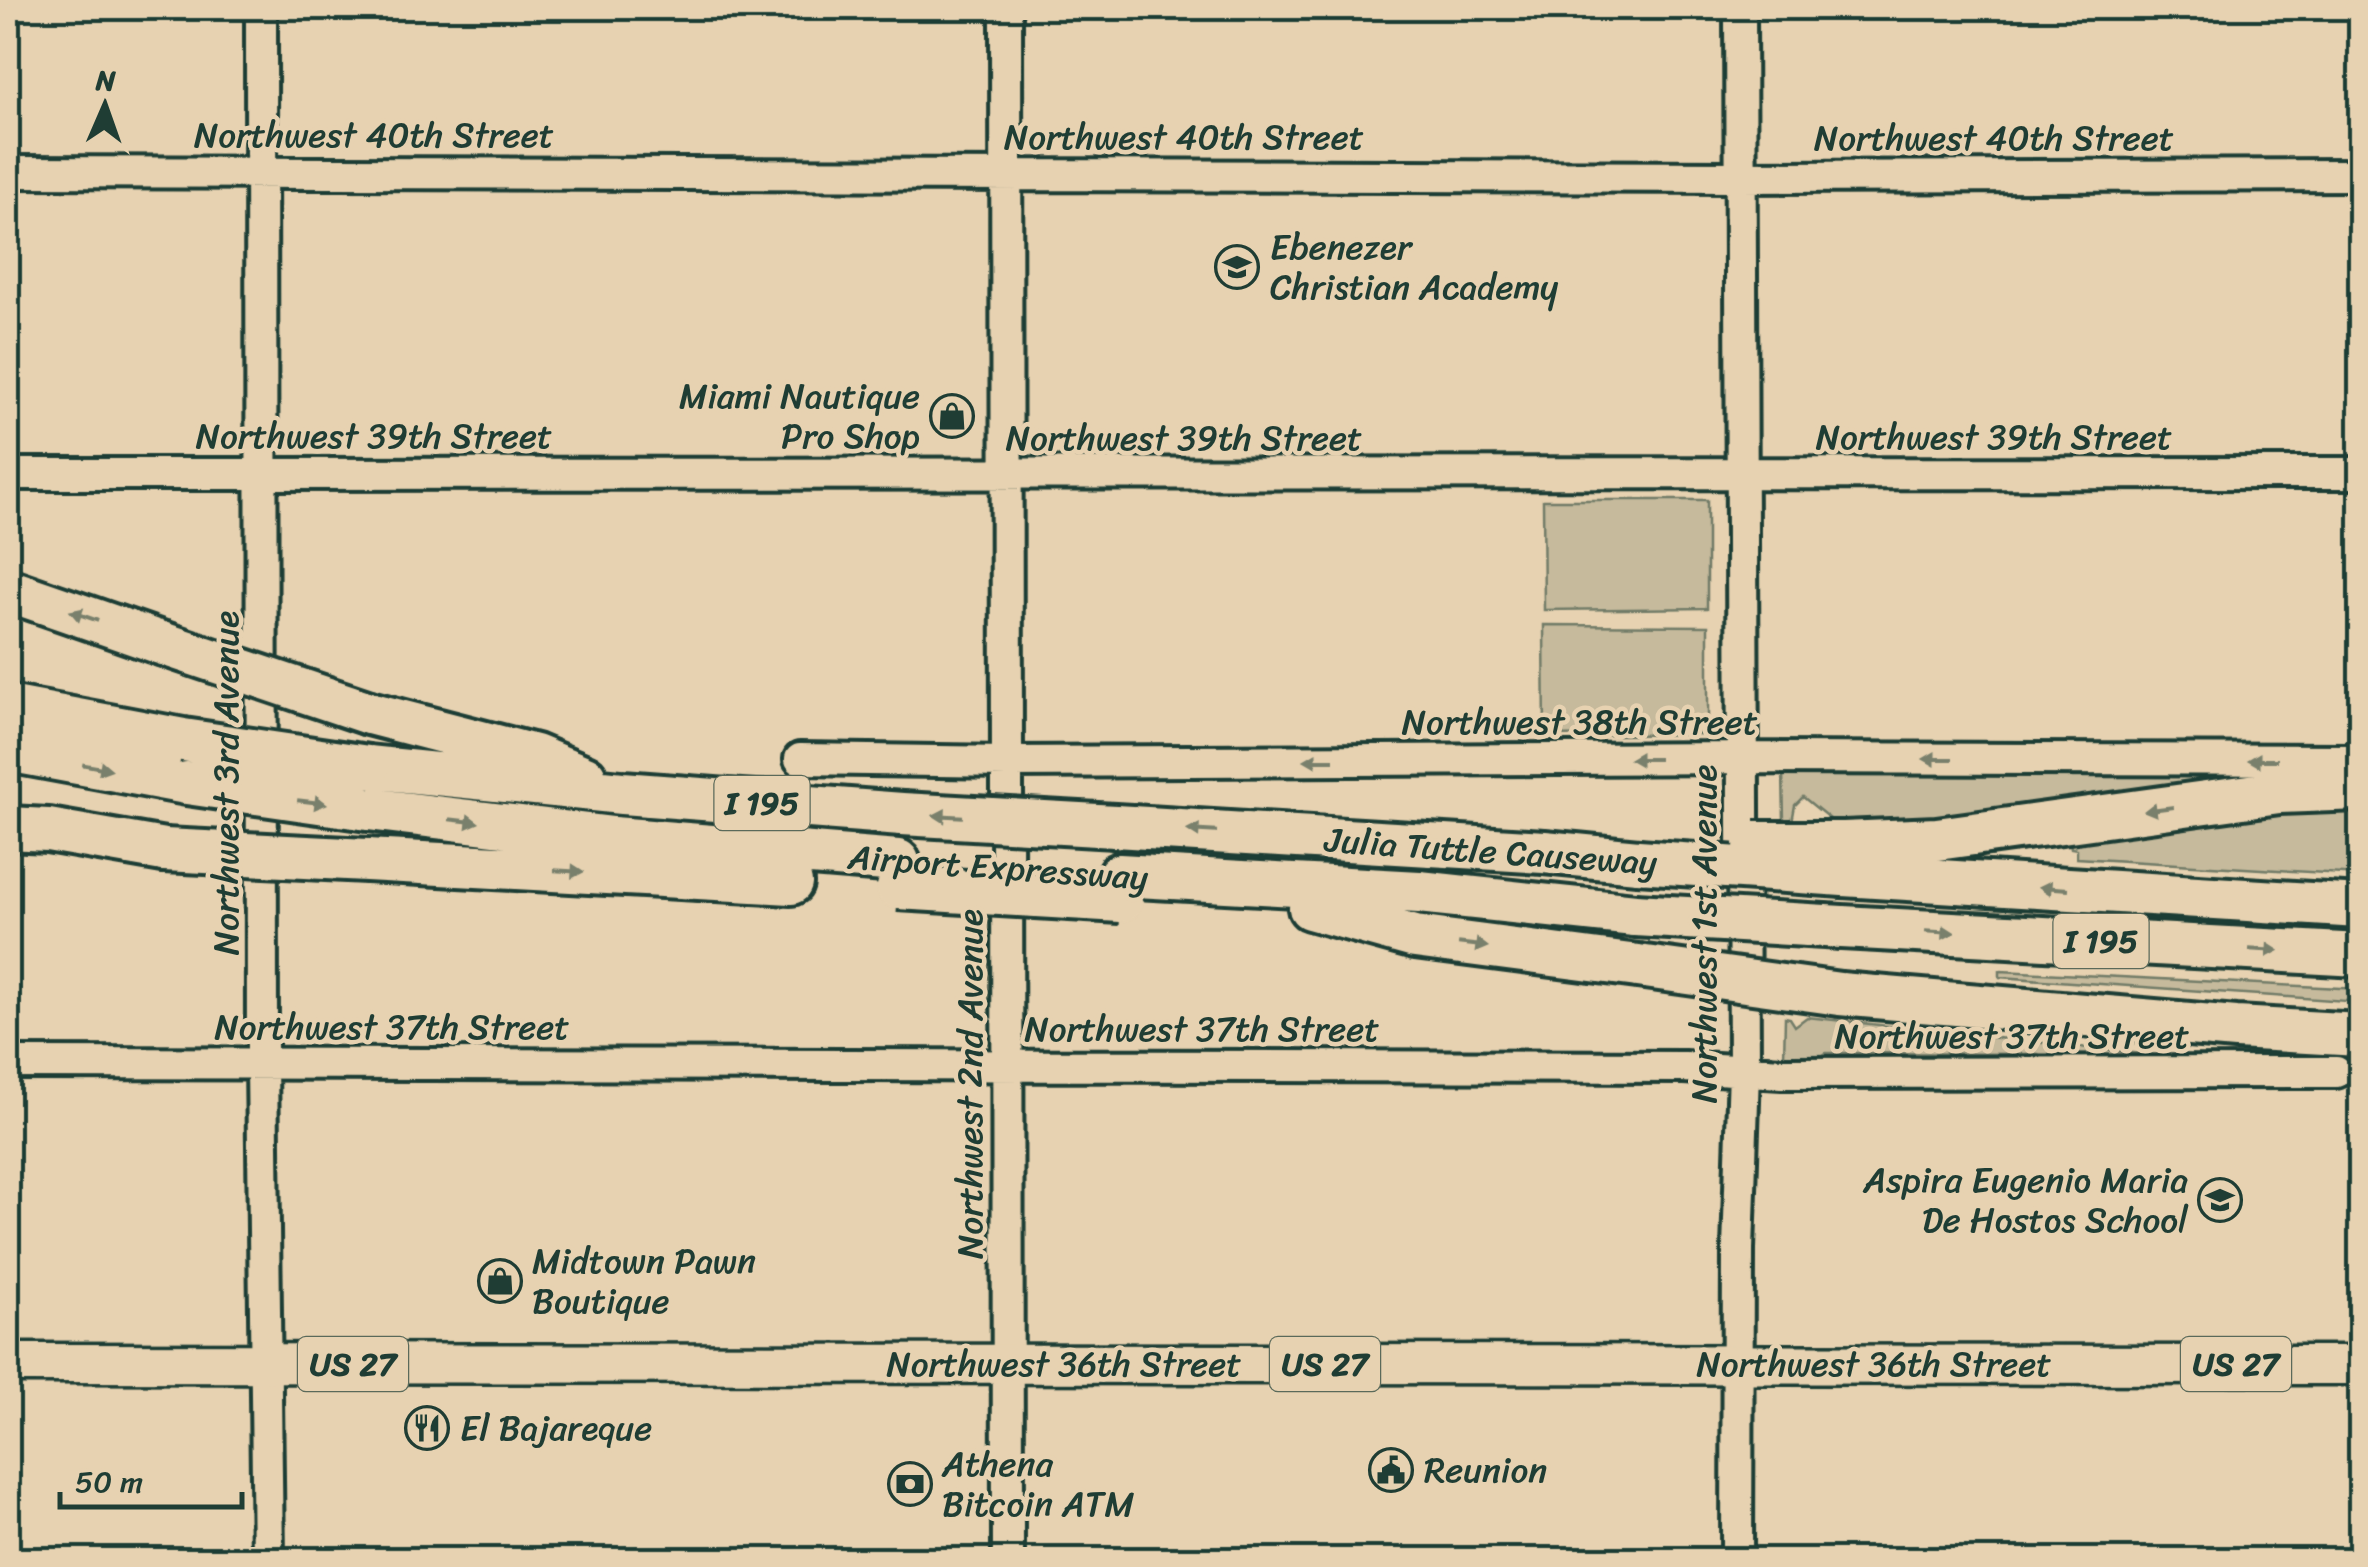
<svg xmlns="http://www.w3.org/2000/svg" width="2368" height="1567" font-family="Sriracha,sans-serif">
<style>
.green{fill:#c6ba9c;stroke:#727c68;stroke-width:2.5}
.lines{fill:none;stroke-linecap:round;stroke-linejoin:round}
.minor-casing{stroke:#1f3d34;stroke-width:38}
.major-casing{stroke:#1f3d34;stroke-width:45}
.highway-casing{stroke:#1f3d34;stroke-width:50}
.minor{stroke:#e7d2b1;stroke-width:30}
.major{stroke:#e7d2b1;stroke-width:38}
.highway{stroke:#e7d2b1;stroke-width:42}
.highway-bridge-casing{stroke:#1f3d34;stroke-width:50;stroke-linecap:butt}
.highway-bridge{stroke:#e7d2b1;stroke-width:42}
.oneway{fill:#79806c}
.labels{text-anchor:middle;stroke-width:9;stroke-linejoin:round;paint-order:stroke}
.shield{fill:#e7d2b1;stroke:#5b6a5a;stroke-width:2.5}
.shield-label{font-size:32px;font-weight:bold;fill:#1f3d34}
.street-label{font-size:35px;fill:#1f3d34;stroke:#e7d2b1}
.poi-label{font-size:35px;fill:#1f3d34;stroke:#e7d2b1;text-anchor:start}
</style>
<rect width="100%" height="100%" fill="#e7d2b1"/>
<filter id="ink" filterUnits="userSpaceOnUse"><feTurbulence type="fractalNoise" baseFrequency=".01" numOctaves="2"/><feDisplacementMap in="SourceGraphic" scale="20" xChannelSelector="R" yChannelSelector="G"/><feConvolveMatrix kernelMatrix="1 2 1 2 8 2 1 2 1" color-interpolation-filters="sRGB"/></filter>
<g filter="url(#ink)">
<path class="green" d="M1543 500H1707V608L1544 610Z
M1544 625 1708 626V734L1545 736Z
M2360 770 2005 816 1835 823 1803 797 1795 805 1792 822H1784L1783 772Z
M2360 800V875L2077 858V849L2071 848 2068 834Z
M2000 971 2360 989V1002L2000 977Z
M1785 1017 1790 1018 1795 1026 1807 1017 2206 1061H2049L2038 1054H2028L1826 1053 1813 1062 1784 1058Z"/>
<g class="lines">
<g class="minor-casing">
<path id="minor" d="M261 8 262 1064 268 1560
M1006 8 1008 1560
M8 172 1739 177 2360 175
M8 474 2360 473
M800 759 1007 762 1741 758 2360 760
M8 1063 1684 1067 1782 1073 2336 1072
M1737 1560 1738 1249 1744 1071 1740 8"/>
</g>
<g class="major-casing">
<path id="major" d="M8 1363 2360 1365"/>
</g>
<g class="highway-casing">
<path id="highway" d="M8 590 161 643
M8 707 183 740
M369 713 535 756 585 777
M8 750 187 783
M368 767 622 793 902 814
M368 809 613 838 898 861
M1115 826 1544 852 1638 861
M8 828 48 830 164 850
M1844 843 1937 839 2279 792 2360 789
M367 860 791 883
M1119 875 1419 892 1635 915
M1843 875 2360 907
M1310 908 1415 937 1638 966
M1842 927 2360 955
M1840 994 2236 1028 2360 1035"/>
</g>
<use href="#minor" class="minor"/>
<use href="#major" class="major"/>
<use href="#highway" class="highway"/>
<g class="highway-bridge-casing">
<path id="highway-bridge" d="M161 643 369 713
M183 740 368 767
M187 783 368 809
M902 814 1115 826
M1755 843H1844
M164 850 367 860
M1638 861 1843 875
M898 888 1121 901
M1635 915 1842 927
M1638 966 1840 994"/>
</g>
<use href="#highway-bridge" class="highway-bridge"/>
</g>
<defs><path id="oneway-solid" d="M-6-.8H1V-3.2L6.5 0L1 3.2V.8H-6Z" transform="scale(2.5)"/></defs>
<g class="oneway">
<use href="#oneway-solid" transform="translate(84 616) rotate(-161)"/>
<use href="#oneway-solid" transform="translate(1644 759) rotate(180)"/>
<use href="#oneway-solid" transform="translate(1938 759) rotate(-180)"/>
<use href="#oneway-solid" transform="translate(1319 760) rotate(180)"/>
<use href="#oneway-solid" transform="translate(2263 760) rotate(-180)"/>
<use href="#oneway-solid" transform="translate(97 767) rotate(10)"/>
<use href="#oneway-solid" transform="translate(312 802) rotate(7)"/>
<use href="#oneway-solid" transform="translate(2159 809) rotate(172)"/>
<use href="#oneway-solid" transform="translate(948 816) rotate(-177)"/>
<use href="#oneway-solid" transform="translate(464 821) rotate(7)"/>
<use href="#oneway-solid" transform="translate(1202 831) rotate(-177)"/>
<use href="#oneway-solid" transform="translate(569 871) rotate(3)"/>
<use href="#oneway-solid" transform="translate(2054 888) rotate(-176)"/>
<use href="#oneway-solid" transform="translate(1940 932) rotate(3)"/>
<use href="#oneway-solid" transform="translate(1473 945) rotate(7)"/>
<use href="#oneway-solid" transform="translate(2264 950) rotate(3)"/>
</g>
</g>
<defs>
<g id="school-ring" transform="scale(2.25)"><circle r="9.5" fill="#e7d2b1" stroke="#1f3d34" stroke-width="1.5"/><path d="M0-5L7-2L0 1L-7-2ZM-4 1L0 2.5L4 1V4Q0 6-4 4Z" fill="#1f3d34"/></g>
<g id="shop-ring" transform="scale(2.25)"><circle r="9.5" fill="#e7d2b1" stroke="#1f3d34" stroke-width="1.5"/><path d="M-5-2.5h2.3a2.7 3.5 0 0 1 5.4 0H5L5.5 6h-11ZM-1.5-2.5h3a1.5 2.3 0 0 0-3 0Z" fill="#1f3d34"/></g>
<g id="restaurant-ring" transform="scale(2.25)"><circle r="9.5" fill="#e7d2b1" stroke="#1f3d34" stroke-width="1.5"/><path d="M-5-6h1v4h1v-4h1v4h1v-4h1v5L-1.5 .5V6h-2V.5L-5-1ZM5-6V6H3V1.5H1.5Q1.5-4 5-6Z" fill="#1f3d34"/></g>
<g id="civic-ring" transform="scale(2.25)"><circle r="9.5" fill="#e7d2b1" stroke="#1f3d34" stroke-width="1.5"/><path d="M-.6-6.5H3V-4.5H.6V-3L4-1V1h2V6H-6V1h2V-1L-.6-3ZM-1.2 2.5V6h2.4V2.5Z" fill="#1f3d34"/></g>
<g id="bank-ring" transform="scale(2.25)"><circle r="9.5" fill="#e7d2b1" stroke="#1f3d34" stroke-width="1.5"/><path d="M-6-4H6V4H-6ZM0-2.3a2.3 2.3 0 1 0 0 4.6a2.3 2.3 0 1 0 0-4.6Z" fill="#1f3d34"/></g>
</defs>
<g fill-rule="evenodd">
<use href="#school-ring" x="1237" y="267"/>
<use href="#shop-ring" x="952" y="416"/>
<use href="#school-ring" x="2220" y="1200"/>
<use href="#shop-ring" x="500" y="1281"/>
<use href="#restaurant-ring" x="427" y="1428"/>
<use href="#civic-ring" x="1391" y="1470"/>
<use href="#bank-ring" x="910" y="1484"/>
</g>
<g class="labels">
<g class="shield">
<rect x="714.5" y="776" width="95" height="54" rx="8"/>
<rect x="2053.5" y="914" width="95" height="54" rx="8"/>
<rect x="298" y="1337" width="110" height="54" rx="8"/>
<rect x="1270" y="1337" width="110" height="54" rx="8"/>
<rect x="2181" y="1337" width="110" height="54" rx="8"/>
</g>
<g class="shield-label">
<text x="762" y="814">I 195</text>
<text x="2101" y="952">I 195</text>
<text x="353" y="1375">US 27</text>
<text x="1325" y="1375">US 27</text>
<text x="2236" y="1375">US 27</text>
</g>
<g class="street-label">
<text x="374" y="147">Northwest 40th Street</text>
<text x="1184" y="149">Northwest 40th Street</text>
<text x="1994" y="150">Northwest 40th Street</text>
<text x="374" y="448">Northwest 39th Street</text>
<text x="1994" y="449">Northwest 39th Street</text>
<text x="1184" y="450">Northwest 39th Street</text>
<text x="1580" y="734">Northwest 38th Street</text>
<text transform="translate(226 783) rotate(-90)" y="12">Northwest 3rd Avenue</text>
<text transform="translate(1491 851) rotate(4)" y="12">Julia Tuttle Causeway</text>
<text transform="translate(998 867) rotate(4)" y="12">Airport Expressway</text>
<text transform="translate(1704 934) rotate(-90)" y="12">Northwest 1st Avenue</text>
<text x="392" y="1039">Northwest 37th Street</text>
<text x="1202" y="1041">Northwest 37th Street</text>
<text x="2012" y="1048">Northwest 37th Street</text>
<text transform="translate(970 1084) rotate(-90)" y="12">Northwest 2nd Avenue</text>
<text x="1064" y="1376">Northwest 36th Street</text>
<text x="1874" y="1376">Northwest 36th Street</text>
</g>
<g class="poi-label">
<text x="1270" y="259">Ebenezer<tspan x="1270" dy="40">Christian Academy</tspan></text>
<text x="920" y="408" text-anchor="end">Miami Nautique<tspan x="920" dy="40">Pro Shop</tspan></text>
<text x="2188" y="1192" text-anchor="end">Aspira Eugenio Maria<tspan x="2188" dy="40">De Hostos School</tspan></text>
<text x="532" y="1273">Midtown Pawn<tspan x="532" dy="40">Boutique</tspan></text>
<text x="460" y="1440">El Bajareque</text>
<text x="942" y="1476">Athena<tspan x="942" dy="40">Bitcoin ATM</tspan></text>
<text x="1424" y="1482">Reunion</text>
</g>
</g>
<rect width="2368" height="1567" fill="none" stroke="#e7d2b1" stroke-width="40"/>
<rect x="20" y="20" width="2328" height="1527" fill="none" stroke="#1f3d34" stroke-width="4" filter="url(#ink)"/>
<g transform="translate(105 105) rotate(2)" stroke="#e7d2b1" stroke-width="8" paint-order="stroke">
<path d="M0-8L18 38L0 25L-18 38Z" fill="#1f3d34"/>
<text y="-15" font-size="28" font-weight="bold" text-anchor="middle" fill="#1f3d34">N</text>
</g>
<path d="M60 1492v15h182v-15" fill="none" stroke="#1f3d34" stroke-width="5"/>
<text x="75" y="1492" font-size="30" fill="#1f3d34" stroke="#e7d2b1" stroke-width="8" paint-order="stroke">50 m</text>
</svg>
